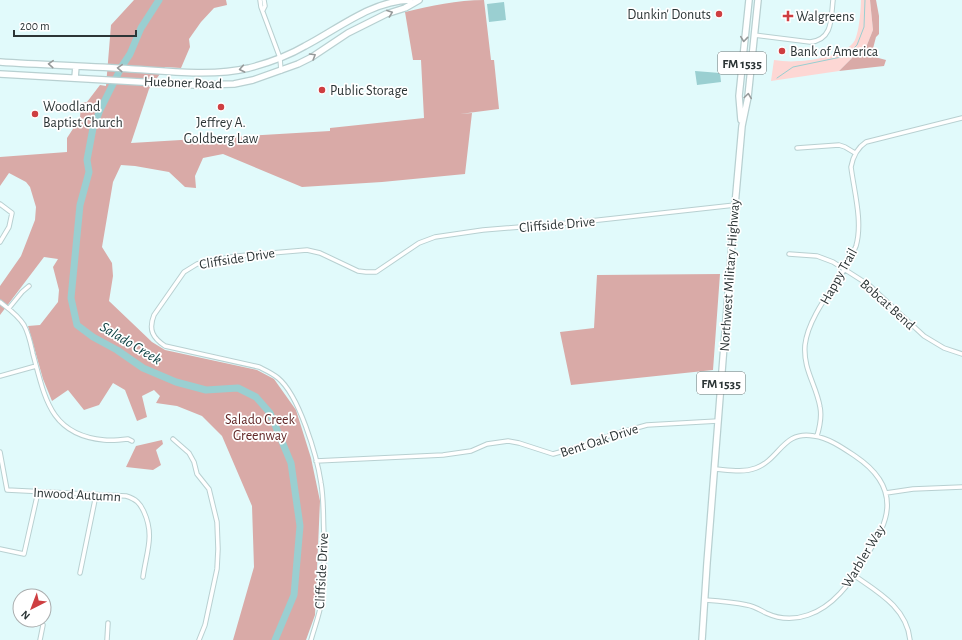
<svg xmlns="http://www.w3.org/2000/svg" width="962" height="640" font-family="'Alegreya Sans',sans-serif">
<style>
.green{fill:#fdd7d4}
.forest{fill:#d9aaa7}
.water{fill:#9acfd1}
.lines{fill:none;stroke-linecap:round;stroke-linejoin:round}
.stream{stroke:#9acfd1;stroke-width:1}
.river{stroke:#9acfd1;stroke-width:7}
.minor-casing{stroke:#b8d0d1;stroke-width:5.5}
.primary-casing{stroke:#b8d0d1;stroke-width:8}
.minor{stroke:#fff;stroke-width:3.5}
.primary{stroke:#fff;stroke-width:5.5}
.oneway{stroke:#969a9a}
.poi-dot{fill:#ce3e41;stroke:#fff;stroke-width:1.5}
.labels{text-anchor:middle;stroke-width:3.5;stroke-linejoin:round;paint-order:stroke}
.shield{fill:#fff;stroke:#6b7272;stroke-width:1}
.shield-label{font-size:13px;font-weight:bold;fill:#2c3536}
.poi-label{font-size:14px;fill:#2c3536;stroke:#fff;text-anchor:start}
.street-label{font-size:14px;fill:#2c3536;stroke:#fff}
.park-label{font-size:14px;fill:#612726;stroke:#fff}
.water-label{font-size:15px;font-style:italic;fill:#083c3e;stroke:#fff}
</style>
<rect width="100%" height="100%" fill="#e1fafb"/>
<path class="green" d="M861 0H870L873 30 867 45 852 58 839 71 771 81 774 60C782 61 790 62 798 61 813 61 848 54 855 40 859 32 861 9 861 0Z"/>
<path class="forest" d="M134 0H226L227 5 214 8 201 22 189 39 190 47 181 68 165 67 149 89 131 143 330 131V128L424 118 421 60H413L405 12C431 6 457 0 484 0L491 60H494L499 109 460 114 472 113 465 174 382 182 302 187 223 154 203 158 195 176 196 188 185 187 169 172 135 166 121 165 113 182 102 247 112 263 113 276 109 301 152 342 165 350 257 370 274 379 296 410 311 458 320 501 315 615 306 640H233L254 567 252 506 222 436 202 416 177 406 156 403 160 396 154 390 142 396 147 417 137 421 125 390 113 383 99 405 84 410 68 390 52 401 43 379 28 326 40 325 58 302 59 290 53 267 58 259 44 257 0 315V286L21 256 35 220 36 207 30 187 26 182 9 173 0 186V157L67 152V138L80 118 81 103 87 102 100 85 106 86 111 25Z
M870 0H876L879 16V34L876 37 871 56 886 60 884 66 839 71 852 58 867 45 873 30Z
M720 274 713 370 571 385 560 332 594 328 597 275Z
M162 440 163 444 156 450 161 465 153 470 126 467 136 446Z"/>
<path class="water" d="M504 2 506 20 489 22 487 4Z
M695 71 720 73 721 82 697 85Z"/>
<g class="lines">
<path class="stream" d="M777 78 793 67 846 56 857 45 864 27 865 0"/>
<path class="river" d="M159 0 141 28 130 54 122 66 100 110 93 128 87 160 89 172 80 205 71 298 77 325 93 337 117 350 143 368 176 382 206 390 238 388 256 397 270 413 291 463 300 526 294 595 275 640"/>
<g class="minor-casing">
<path id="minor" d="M260 0 261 7 280 58 281 71
M263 10 265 6 264 0
M754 35 810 42C833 40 831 18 833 0
M797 148 839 145 845 147 855 153
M0 204 12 213 9 227 0 242
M789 254 817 256 833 262 869 285 924 336 944 348 962 354
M0 302C9 309 18 315 24 325 29 334 31 345 33 354 45 398 50 435 104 440 112 441 120 440 128 439L132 441
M9 308 22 292 29 286
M0 376 36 366
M817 436C820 426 822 417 820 407 816 384 803 370 805 345 808 319 830 292 844 270 848 262 853 254 856 246 863 222 854 191 851 167 853 156 857 148 866 142L962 118
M173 439 189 453 194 462 197 474 209 489 217 522 218 549 217 569 205 625 199 640
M0 452 7 490 126 496C136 499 140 503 144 512 155 536 146 553 143 577
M316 461 443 455 471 451 487 444 508 441 519 443 553 454 589 444 611 435 647 425 718 421
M886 493 913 489 962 487
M0 549 24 554 38 492
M80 573 96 495
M855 576C878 592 907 608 910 640
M705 600C719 601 733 602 747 605 754 606 760 610 766 613 779 619 794 620 808 615 833 607 850 583 863 562 869 551 876 541 881 530 896 498 882 474 855 456 843 448 829 438 814 436 783 430 780 459 756 468 743 473 728 470 715 469
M40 640 43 625
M107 640 108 623
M311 640C315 626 320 613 322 599 325 578 324 556 324 535 323 518 324 500 321 483 317 456 299 395 278 378 272 373 265 370 259 367L165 346C153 338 148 330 154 315L184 272 197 264 214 260 237 256 307 250 320 253 358 271 366 272H376L419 243 435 237 483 230 581 222 735 205"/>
</g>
<g class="primary-casing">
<path id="primary" d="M0 62C43 65 87 66 131 69 169 71 211 77 249 68 268 63 288 56 305 46 338 29 371 1 410 0
M0 74 194 85 234 84 253 80 298 64 312 57 348 33 386 14 405 8 419 0
M75 78 76 66
M741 120 739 96 749 0
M702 640 707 563 735 205 742 126 748 97 758 0"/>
</g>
<use href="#minor" class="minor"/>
<use href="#primary" class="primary"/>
</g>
<defs><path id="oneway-chevron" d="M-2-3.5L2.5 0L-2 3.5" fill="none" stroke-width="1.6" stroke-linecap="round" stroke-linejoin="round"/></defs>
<g class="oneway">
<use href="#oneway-chevron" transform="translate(390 13) rotate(-20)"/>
<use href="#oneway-chevron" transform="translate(744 39) rotate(96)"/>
<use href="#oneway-chevron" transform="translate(313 56) rotate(-31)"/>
<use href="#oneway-chevron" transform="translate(51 64) rotate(-177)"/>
<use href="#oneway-chevron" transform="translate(120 68) rotate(-176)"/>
<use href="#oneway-chevron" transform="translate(242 69) rotate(169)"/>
<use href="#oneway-chevron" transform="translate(748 96) rotate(-82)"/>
</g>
<g class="poi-dot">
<circle cx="719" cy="14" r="4"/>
<path d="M786 10h4v4h4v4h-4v4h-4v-4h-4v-4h4z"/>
<circle cx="782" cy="51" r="4"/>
<circle cx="322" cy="90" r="4"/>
<circle cx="221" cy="107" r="4"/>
<circle cx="35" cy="114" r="4"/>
</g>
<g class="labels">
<g class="shield">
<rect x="718" y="52" width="48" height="22" rx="3"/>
<rect x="697" y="372" width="48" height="22" rx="3"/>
</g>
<g class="shield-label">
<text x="742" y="68">FM 1535</text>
<text x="721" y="388">FM 1535</text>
</g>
<g class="poi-label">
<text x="711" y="19" text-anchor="end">Dunkin' Donuts</text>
<text x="796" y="21">Walgreens</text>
<text x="790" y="56">Bank of America</text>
<text x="330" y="95">Public Storage</text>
<text x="43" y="111">Woodland<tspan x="43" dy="16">Baptist Church</tspan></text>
<text x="221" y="127" text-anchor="middle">Jeffrey A.<tspan x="221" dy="16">Goldberg Law</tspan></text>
</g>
<g class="street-label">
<text transform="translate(183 82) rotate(2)" y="5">Huebner Road</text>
<text transform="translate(557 224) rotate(-5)" y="5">Cliffside Drive</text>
<text transform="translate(237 258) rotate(-9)" y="5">Cliffside Drive</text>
<text transform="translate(729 275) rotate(-86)" y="5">Northwest Military Highway</text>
<text transform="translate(838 276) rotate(-61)" y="5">Happy Trail</text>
<text transform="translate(888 304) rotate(42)" y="5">Bobcat Bend</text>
<text transform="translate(599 440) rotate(-18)" y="5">Bent Oak Drive</text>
<text transform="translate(77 494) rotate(3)" y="5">Inwood Autumn</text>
<text transform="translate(863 556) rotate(-59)" y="5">Warbler Way</text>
<text transform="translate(321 571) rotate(-87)" y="5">Cliffside Drive</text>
</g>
<g class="park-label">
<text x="260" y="424">Salado Creek<tspan x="260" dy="16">Greenway</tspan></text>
</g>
<g class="water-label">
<text transform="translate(131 343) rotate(31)" y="5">Salado Creek</text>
</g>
</g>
<g transform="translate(32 608) rotate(222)"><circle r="19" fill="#ffffff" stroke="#abaeaf"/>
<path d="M0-3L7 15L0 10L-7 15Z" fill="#ce3e41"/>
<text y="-6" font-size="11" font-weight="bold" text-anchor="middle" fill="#2c3536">N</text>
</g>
<path d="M14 30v6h122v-6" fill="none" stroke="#2c3536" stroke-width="2"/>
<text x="20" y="30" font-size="12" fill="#2c3536" stroke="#ffffff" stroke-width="3" paint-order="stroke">200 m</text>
</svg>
